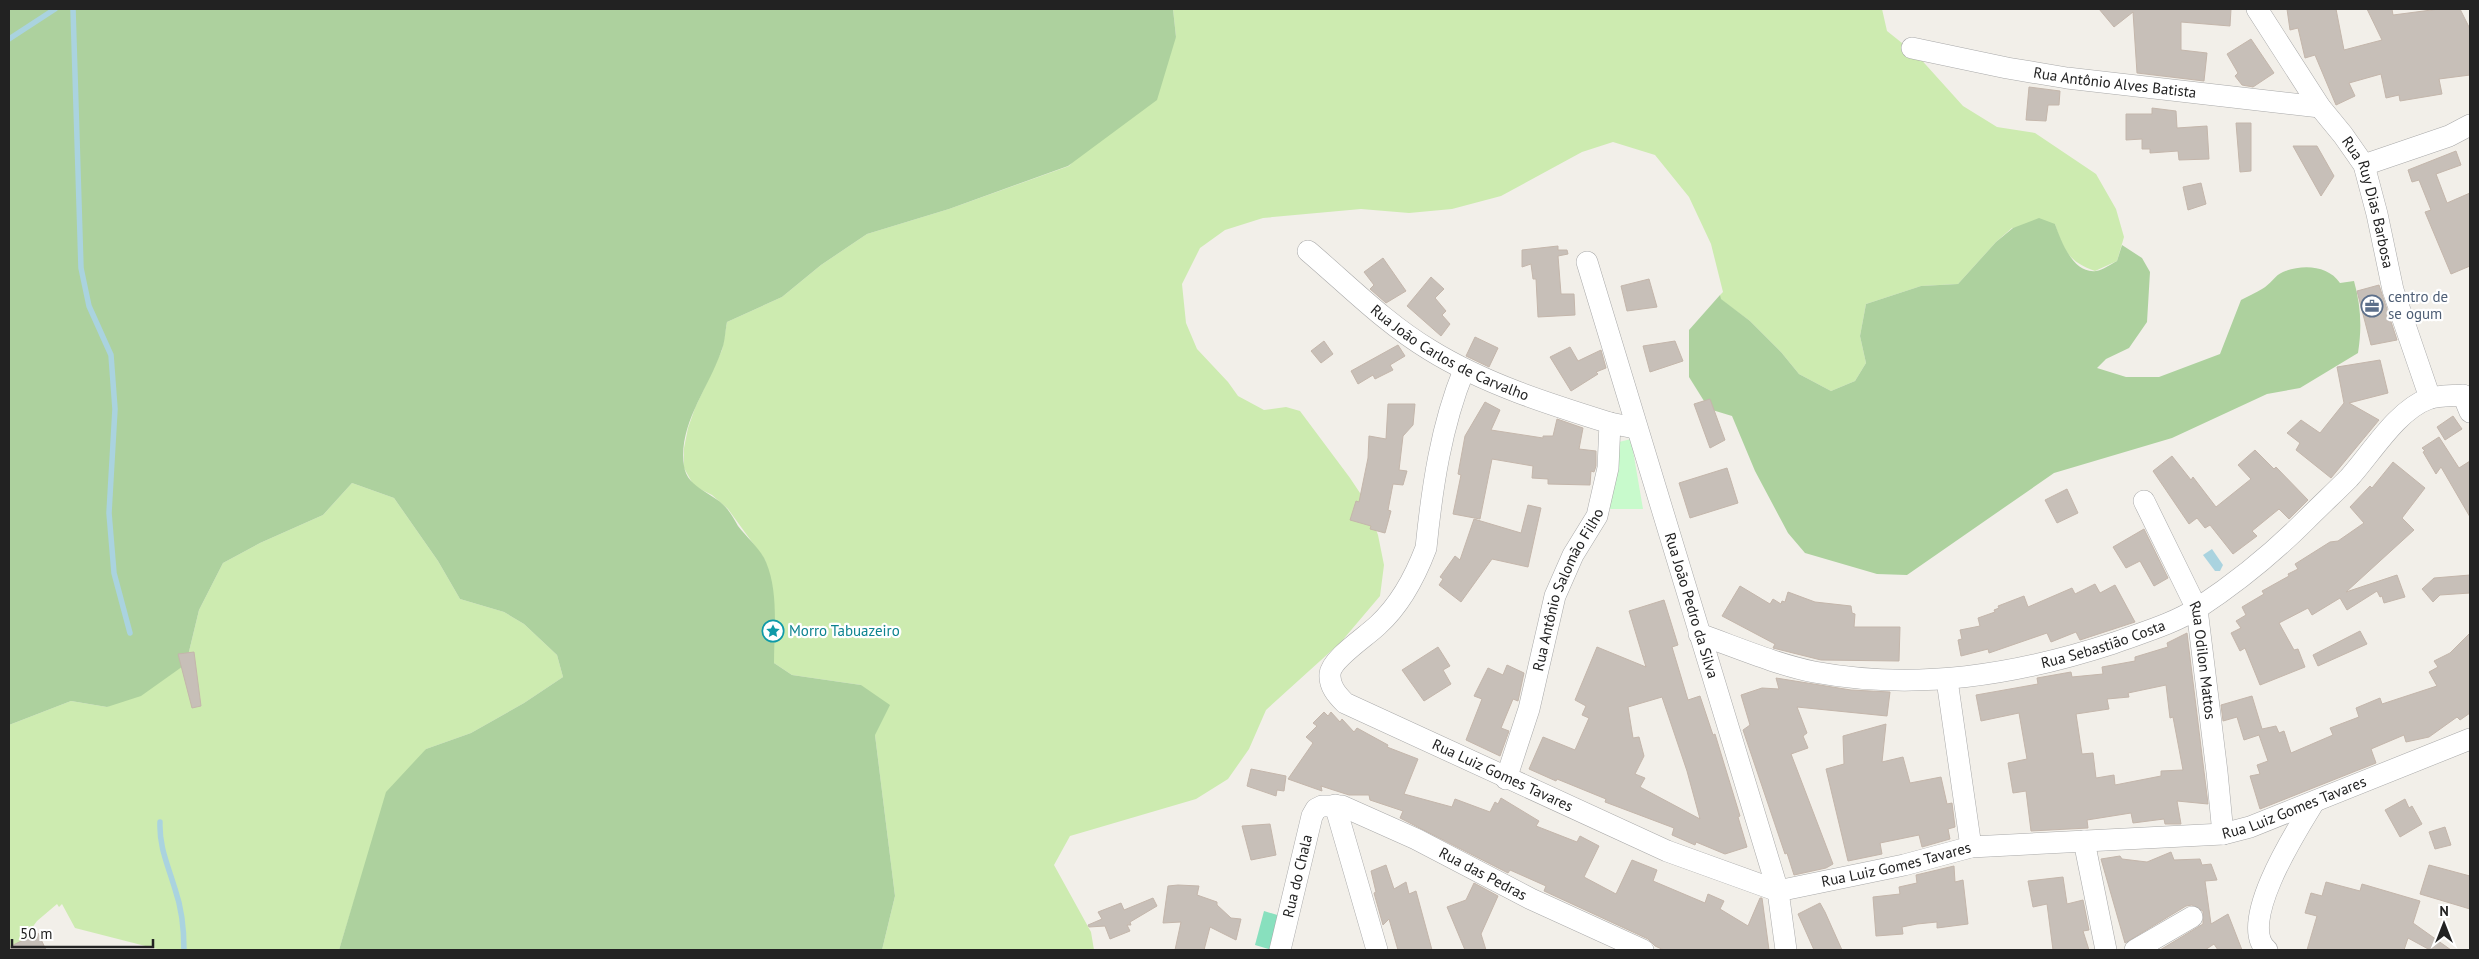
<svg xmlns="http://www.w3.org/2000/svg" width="2479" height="959" font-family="'PT Sans',sans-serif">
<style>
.grass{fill:#cdebb0}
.forest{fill:#add19e}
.park{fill:#c8facc}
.pitch{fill:#88e0be}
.water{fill:#aad3df}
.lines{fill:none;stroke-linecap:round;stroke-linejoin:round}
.stream{stroke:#aad3df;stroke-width:5.5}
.building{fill:#c7bfb8;stroke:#c4b6ab;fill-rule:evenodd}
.minor-casing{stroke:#a9a9a9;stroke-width:22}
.minor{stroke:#fff;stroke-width:21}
.labels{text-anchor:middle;stroke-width:4.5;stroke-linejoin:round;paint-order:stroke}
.street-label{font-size:15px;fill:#222;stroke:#fff}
.service-label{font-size:15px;fill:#4e5e75;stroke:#fff;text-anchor:start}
.culture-label{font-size:15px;fill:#0d838f;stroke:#fff;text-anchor:start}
</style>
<rect width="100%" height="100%" fill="#f2efe9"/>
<path class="grass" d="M1173 9H1882L1887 31 1917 55 1963 106 1997 127 2035 133 2096 174 2116 209 2124 237 2117 261 2095 271C2069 262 2063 250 2055 224L2012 228 1996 242 1958 284 1921 286 1866 304 1860 336 1866 363 1855 381 1831 391 1799 374 1781 352 1750 321 1720 299V295L1723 292 1711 244 1689 197 1655 155 1613 142 1582 152 1501 196 1452 209 1409 213 1361 209 1263 218 1225 230 1200 248 1182 284 1186 323 1197 349 1228 382 1238 396 1264 410 1286 407 1300 411 1350 478 1366 502 1378 535 1384 565 1380 596 1341 642 1266 710 1249 749 1228 779 1196 799 1070 836 1054 865 1091 932 1094 950H882L895 896 875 735 861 685 792 675 774 663V601L765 560 728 509 712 495 694 486 684 468V448L688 428 695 408 722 350 727 322 782 297 821 265 867 234 949 209 1069 166 1176 37Z
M352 483 394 498 438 561 460 599 504 612 524 624 557 655 563 677 524 703 471 733 426 749 359 885 339 950H161L75 928 62 904 59 907 57 904 37 921 17 948 9 950V725L71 701 107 707 186 664 199 610 223 563 260 543 323 515Z"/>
<path class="forest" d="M9 9H1173L1176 37 1157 100 1068 166 949 209 867 234 821 265 782 297 727 322C725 332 725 343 721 352 708 389 678 425 684 466 687 489 716 493 728 510 732 515 735 521 738 526 747 538 760 548 766 562 779 593 774 631 774 663L792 675 861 685 890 705 875 735 895 896 882 950H339L386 792 426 749 471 733 524 703 563 677 557 655 524 624 504 612 460 599 438 561 394 498 352 483 323 515 260 543 223 563 199 610 186 664 141 696 107 707 71 701 9 725Z
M2039 218 2055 224C2061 241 2073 274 2096 271 2103 270 2111 264 2117 261L2122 245 2142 258 2150 272 2147 322 2129 348 2106 359 2097 368 2126 377H2159L2220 354 2241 300C2248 296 2256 293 2262 289 2270 285 2275 275 2283 272 2302 264 2328 265 2340 283L2354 281C2361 306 2362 328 2358 353L2300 388 2267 394 2172 438 2054 473 1907 575 1877 574 1805 553 1788 533 1755 471 1732 416 1709 409 1689 377V330L1720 295 1721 299 1750 321 1781 352 1799 374 1831 391 1855 381 1866 363 1860 336 1866 304 1921 286 1958 284 1996 242 2013 228Z"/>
<path class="park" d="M1631 439 1643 509H1608L1615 443Z"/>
<path class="pitch" d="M1264 911 1284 917 1272 950 1255 945Z"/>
<path class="water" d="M2212 549 2223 565 2220 571H2215L2203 555Z"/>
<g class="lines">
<path class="stream" d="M73 9 81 268 89 306 111 355 115 409 109 513 114 573 130 633
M9 39 55 9
M160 822C159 847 168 865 175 889 182 909 184 930 184 950"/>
</g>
<path class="building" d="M2099 9H2231L2230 26 2181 22V50L2207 53 2204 81 2137 73 2133 12 2114 27Z
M2287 9H2336L2344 50 2382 40 2367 9H2392L2393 15 2439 9H2460L2470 29V75L2439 79 2442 94 2400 101 2399 95 2386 98 2381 74 2349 83 2355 96 2336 105 2315 55 2305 58 2298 28 2290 30Z
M2251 39 2274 73 2253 87 2242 85 2235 76 2238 73 2227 54Z
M2029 87 2060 91 2059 105H2048L2046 121 2026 120Z
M2152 108 2176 111 2177 128 2207 126 2209 159 2179 160 2178 151 2150 153V149H2142V139L2126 140V114H2152Z
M2236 123H2251V171L2240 172Z
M2293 146H2317L2334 176 2321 196Z
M2456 151 2461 165 2436 174 2447 203 2470 193V266L2451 274 2425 212 2431 210 2419 180 2412 182 2408 170Z
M2201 183 2206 204 2188 210 2183 187Z
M1558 246V250H1567L1568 254 1558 256 1561 294H1574L1575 315 1538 317 1536 279H1533L1531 264 1522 267V250Z
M1383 258 1406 291 1386 303 1370 289 1374 285 1364 272Z
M1431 277 1444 289 1435 298 1446 311 1442 315 1450 324 1441 336 1407 306Z
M1649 279 1657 307 1627 311 1621 286Z
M2379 285 2397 340 2371 345 2357 291Z
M1475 337 1498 348 1489 367 1466 356Z
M1324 341 1333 354 1321 363 1311 351Z
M1675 341 1683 361 1650 372 1643 346Z
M1398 345 1405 356 1390 365 1393 370 1375 379 1373 375 1358 384 1351 371Z
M1570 347 1578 361 1601 350 1606 368 1596 372 1598 374 1571 391 1550 357Z
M2380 360 2388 393 2349 403 2379 420 2331 478 2296 450 2300 443 2287 433 2301 420 2320 433 2344 403 2337 367Z
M1710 399 1725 440 1710 448 1694 404Z
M1485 402 1500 410 1491 430 1543 438V436H1553L1557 419 1583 428 1579 449 1596 451V466L1594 472 1591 471 1590 485 1548 484V479L1532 478 1533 466 1492 459 1480 519 1453 514 1461 475 1458 474 1465 436Z
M1388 404H1415L1413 425 1403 436 1399 470 1407 471 1403 485 1393 484 1388 510 1391 511 1385 533 1370 529 1371 526 1350 520 1356 501 1359 502 1368 458 1369 436 1386 439Z
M2453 416 2462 429 2445 440 2437 427Z
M2439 437 2459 468 2470 461V517L2441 467 2436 474 2423 452 2425 451 2422 448Z
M2255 450 2274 469 2276 467 2308 500 2289 519 2279 509 2252 531 2257 536 2233 554 2210 525 2205 528 2197 518 2189 524 2153 471 2172 456 2191 480 2193 477 2216 507 2251 479 2238 465Z
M2393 462 2425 488 2402 518 2414 530 2346 592 2397 575 2405 597 2384 603 2382 596 2380 597 2377 591 2347 610 2340 598 2312 615 2308 608 2279 623 2294 650 2298 649 2305 667 2260 685 2245 648 2240 651 2231 633 2241 628 2236 621 2246 615 2242 607 2264 594 2262 591 2289 576 2288 574 2298 569 2295 564 2330 542 2338 541 2364 523 2350 507 2370 486 2372 488Z
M1727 468 1738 503 1690 518 1679 483Z
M2067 489 2078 513 2057 523 2045 500Z
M1528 505 1541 508 1528 567 1492 559 1461 602 1439 585 1443 579 1440 577 1455 556 1460 560 1474 519 1521 533Z
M2144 529 2168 578 2154 586 2140 561 2126 568 2113 547Z
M2470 575V593L2440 595 2433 602 2422 589 2434 578Z
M2095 584 2100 593 2115 585 2135 622 2080 640 2076 632 2051 642 2047 633 1989 653 1988 649 1961 656 1958 640 1962 639 1960 630 1980 626 1978 618 1995 612 1994 610 1999 608 1998 606 2024 596 2028 607 2072 588 2075 594Z
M1740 586 1770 604 1773 599 1781 604 1782 601 1785 602 1788 592 1815 602 1851 606 1852 613 1855 614 1854 627H1900L1899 661 1821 660 1773 648 1775 644 1722 616Z
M1664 600 1678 645 1672 647 1688 700 1700 696 1713 735 1715 734 1740 816 1738 817 1747 847 1725 854 1696 842 1695 845 1672 835 1674 828 1605 802 1606 799 1557 779 1556 781 1529 769 1543 737 1575 750 1589 718 1582 715 1586 706 1575 700 1597 647 1646 667 1629 611ZM1662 697 1687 771 1700 819 1640 787 1645 778 1635 774 1644 756 1639 737 1633 738 1628 707Z
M2360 631 2367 644 2318 666 2313 655Z
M2187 633 2208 804 2177 801 2181 824H2165L2164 819 2133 823 2131 813 2087 820 2088 828 2031 831 2026 791 2013 793 2008 763 2027 759 2019 713 1981 721 1976 695 2038 684 2037 678 2071 672 2072 677 2103 674 2102 667 2135 661V657L2168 647 2167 643ZM2166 685 2170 718 2173 717 2183 770 2161 771V776L2115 785 2114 775 2096 778 2093 753 2082 754 2076 714 2109 709 2107 699 2129 697 2128 693Z
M2470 633V713L2460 720 2457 717 2429 737 2406 742 2404 735 2371 749 2376 763 2260 809 2250 776 2260 774 2257 765 2268 761 2259 735 2244 740 2237 717 2223 721 2221 705 2252 696 2262 729 2276 726 2279 733 2284 731 2291 753 2333 735 2330 728 2359 717 2356 708 2380 698 2382 704 2437 686 2429 672 2438 667 2434 661 2450 653Z
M1438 647 1450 666 1443 670 1451 684 1424 701 1402 670Z
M194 652 201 706 192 708 178 654Z
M1507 665 1524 673 1518 701 1513 699 1501 728 1509 731 1500 756 1466 740 1482 699 1474 696 1488 668 1503 675Z
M1776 678 1851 690 1890 692 1887 716 1797 707 1807 733 1803 736 1808 748 1791 754 1833 864 1826 868 1794 875 1787 853 1785 854 1743 730 1750 725 1741 695 1762 688 1779 689Z
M1324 712 1328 716 1331 712 1340 722 1342 719 1354 732 1357 728 1388 745 1387 747 1418 759 1404 794 1452 807 1455 799 1490 812 1495 802 1498 804 1501 798 1539 821 1536 826 1577 842 1580 836 1599 846 1584 877 1616 894 1632 860 1657 870 1653 881 1705 903 1708 894 1724 901 1720 909 1748 926 1760 898H1762L1769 950H1664L1655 946 1648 939 1544 891 1546 886 1510 870 1508 873 1400 818 1403 811 1370 800 1369 795H1349L1321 786 1322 791 1288 779 1313 743 1306 737 1317 726 1313 723Z
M1886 724 1882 762 1903 757 1910 783 1941 777 1947 804 1952 803 1955 827 1948 829 1950 839 1922 847 1919 835 1880 843 1882 854 1848 861 1826 769 1844 764 1843 736Z
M1251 769 1286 776 1284 791 1277 790 1276 796 1247 786Z
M2405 799 2409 808 2412 806 2422 824 2400 837 2385 810Z
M1270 824 1276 855 1251 860 1242 826Z
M2445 827 2451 845 2435 849 2429 832Z
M2171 852 2174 860 2200 859 2202 865 2211 864 2217 880 2205 881 2211 924 2228 914 2242 950H2218L2214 944 2205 950H2160L2203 924V911L2192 905 2186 906 2125 943 2101 859 2120 856 2122 859 2147 862Z
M1386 865 1394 889 1406 882 1409 894 1416 891 1432 950H1398L1389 919 1383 925 1374 893 1376 892 1371 871Z
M2429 865 2470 876V909L2420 894Z
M1954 866 1955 882 1963 880 1968 924 1937 928V922L1917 924 1902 927 1903 934 1876 936 1873 897 1900 894 1899 887 1917 883 1916 875Z
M2063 877 2067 904 2083 900 2089 930 2083 931 2089 950H2053L2047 904 2033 907 2028 881Z
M2326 882 2360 891 2362 884 2420 901 2413 923 2451 950H2430L2408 938 2404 950H2307L2317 916 2305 913 2311 893 2322 896Z
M1474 883 1498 896 1481 934 1486 950H1465L1447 907 1466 900Z
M1178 885 1199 886 1197 895 1217 902V905L1231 918 1241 919 1236 940 1210 927 1204 950H1175L1181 922 1163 923 1168 886Z
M1153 898 1157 906 1130 922 1131 925H1127L1130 931 1110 939 1105 926 1089 927 1088 925 1102 919 1098 912 1121 903 1124 910Z
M1820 903 1825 912 1842 950H1814L1798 914Z
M38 933 46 950H9V947Z"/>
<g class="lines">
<g class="minor-casing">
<g id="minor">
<path id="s1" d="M2257 9 2320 107 2343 135 2364 165 2377 214 2393 290 2430 398"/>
<path id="s2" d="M1912 48 2007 68 2067 78 2320 107"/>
<path d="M2364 165 2449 136 2470 125"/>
<path id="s3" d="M1308 251C1348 285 1385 323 1430 350 1485 384 1549 404 1610 423"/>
<path id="s4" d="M1587 262 1778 891 1786 950"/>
<path id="s5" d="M1464 370C1441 426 1432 488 1426 548 1415 577 1401 604 1378 625 1367 636 1331 659 1330 674 1329 686 1337 695 1345 703L1667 851 1778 891 1904 865 1971 847 2223 834 2250 827 2470 739"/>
<path id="s6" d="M2144 501 2197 609 2217 772 2223 834"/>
<path id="s7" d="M1699 634C1736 647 1775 664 1814 672 1917 691 2016 675 2114 643 2141 633 2173 624 2198 608 2236 583 2274 552 2306 520 2320 506 2335 492 2349 478 2371 454 2397 410 2428 399 2438 395 2452 396 2463 395L2470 412"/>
<path d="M1947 680 1971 847"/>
<path id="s8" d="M1506 779 1529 709 1555 596 1573 555 1597 516 1608 468 1610 423 1635 428"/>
<path d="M1335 805 1377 950"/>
<path d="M2084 841 2106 950"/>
<path id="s9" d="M1280 950 1312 816 1316 809 1322 806H1342L1416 839 1531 899 1643 950"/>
<path d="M2135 950 2192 917"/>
<path d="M2267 950C2236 924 2298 828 2314 802"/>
</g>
</g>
<use href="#minor" class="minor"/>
</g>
<defs>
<g id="office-ring" transform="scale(1.125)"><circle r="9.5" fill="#fff" stroke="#5c6f8a" stroke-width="1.5"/><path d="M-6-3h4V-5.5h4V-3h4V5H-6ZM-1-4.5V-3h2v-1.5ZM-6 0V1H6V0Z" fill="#5c6f8a"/></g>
<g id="sight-ring" transform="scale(1.125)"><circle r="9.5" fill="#fff" stroke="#0f9aa8" stroke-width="1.5"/><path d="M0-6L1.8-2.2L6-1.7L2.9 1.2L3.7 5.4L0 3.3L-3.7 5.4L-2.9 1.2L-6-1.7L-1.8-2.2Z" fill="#0f9aa8"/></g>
</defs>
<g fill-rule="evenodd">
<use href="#office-ring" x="2372" y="306"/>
<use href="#sight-ring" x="773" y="631"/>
</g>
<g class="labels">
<g class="street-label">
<text dy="5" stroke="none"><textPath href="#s2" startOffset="206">Rua Antônio Alves Batista</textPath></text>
<text dy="5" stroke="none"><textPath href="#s1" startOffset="226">Rua Ruy Dias Barbosa</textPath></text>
<text dy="5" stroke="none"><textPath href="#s3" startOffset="176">Rua João Carlos de Carvalho</textPath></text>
<text dy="5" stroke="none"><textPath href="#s8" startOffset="200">Rua Antônio Salomão Filho</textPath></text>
<text dy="5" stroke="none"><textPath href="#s4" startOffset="359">Rua João Pedro da Silva</textPath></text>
<text dy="5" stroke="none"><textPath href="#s7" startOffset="415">Rua Sebastião Costa</textPath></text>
<text dy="5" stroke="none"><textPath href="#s6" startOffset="172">Rua Odilon Mattos</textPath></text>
<text dy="5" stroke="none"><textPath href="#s5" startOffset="551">Rua Luiz Gomes Tavares</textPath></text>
<text dy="5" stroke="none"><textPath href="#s5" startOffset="1376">Rua Luiz Gomes Tavares</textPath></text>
<text dy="5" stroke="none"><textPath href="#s5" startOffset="971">Rua Luiz Gomes Tavares</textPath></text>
<text dy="5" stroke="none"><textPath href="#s9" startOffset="329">Rua das Pedras</textPath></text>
<text dy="5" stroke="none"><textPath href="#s9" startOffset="76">Rua do Chala</textPath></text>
</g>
<g class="service-label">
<text x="2388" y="302">centro de<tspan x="2388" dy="17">se ogum</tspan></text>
</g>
<g class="culture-label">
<text x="789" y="636">Morro Tabuazeiro</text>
</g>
</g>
<rect width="2479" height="959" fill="none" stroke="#222222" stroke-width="20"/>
<g transform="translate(2444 924)" stroke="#ffffff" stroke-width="4" paint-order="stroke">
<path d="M0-4L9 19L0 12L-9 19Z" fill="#222222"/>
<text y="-8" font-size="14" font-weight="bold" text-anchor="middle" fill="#222222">N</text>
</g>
<path d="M12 939v8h141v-8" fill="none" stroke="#222222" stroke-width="2.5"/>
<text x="20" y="939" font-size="15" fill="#222222" stroke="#ffffff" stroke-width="4" paint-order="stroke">50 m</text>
</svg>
